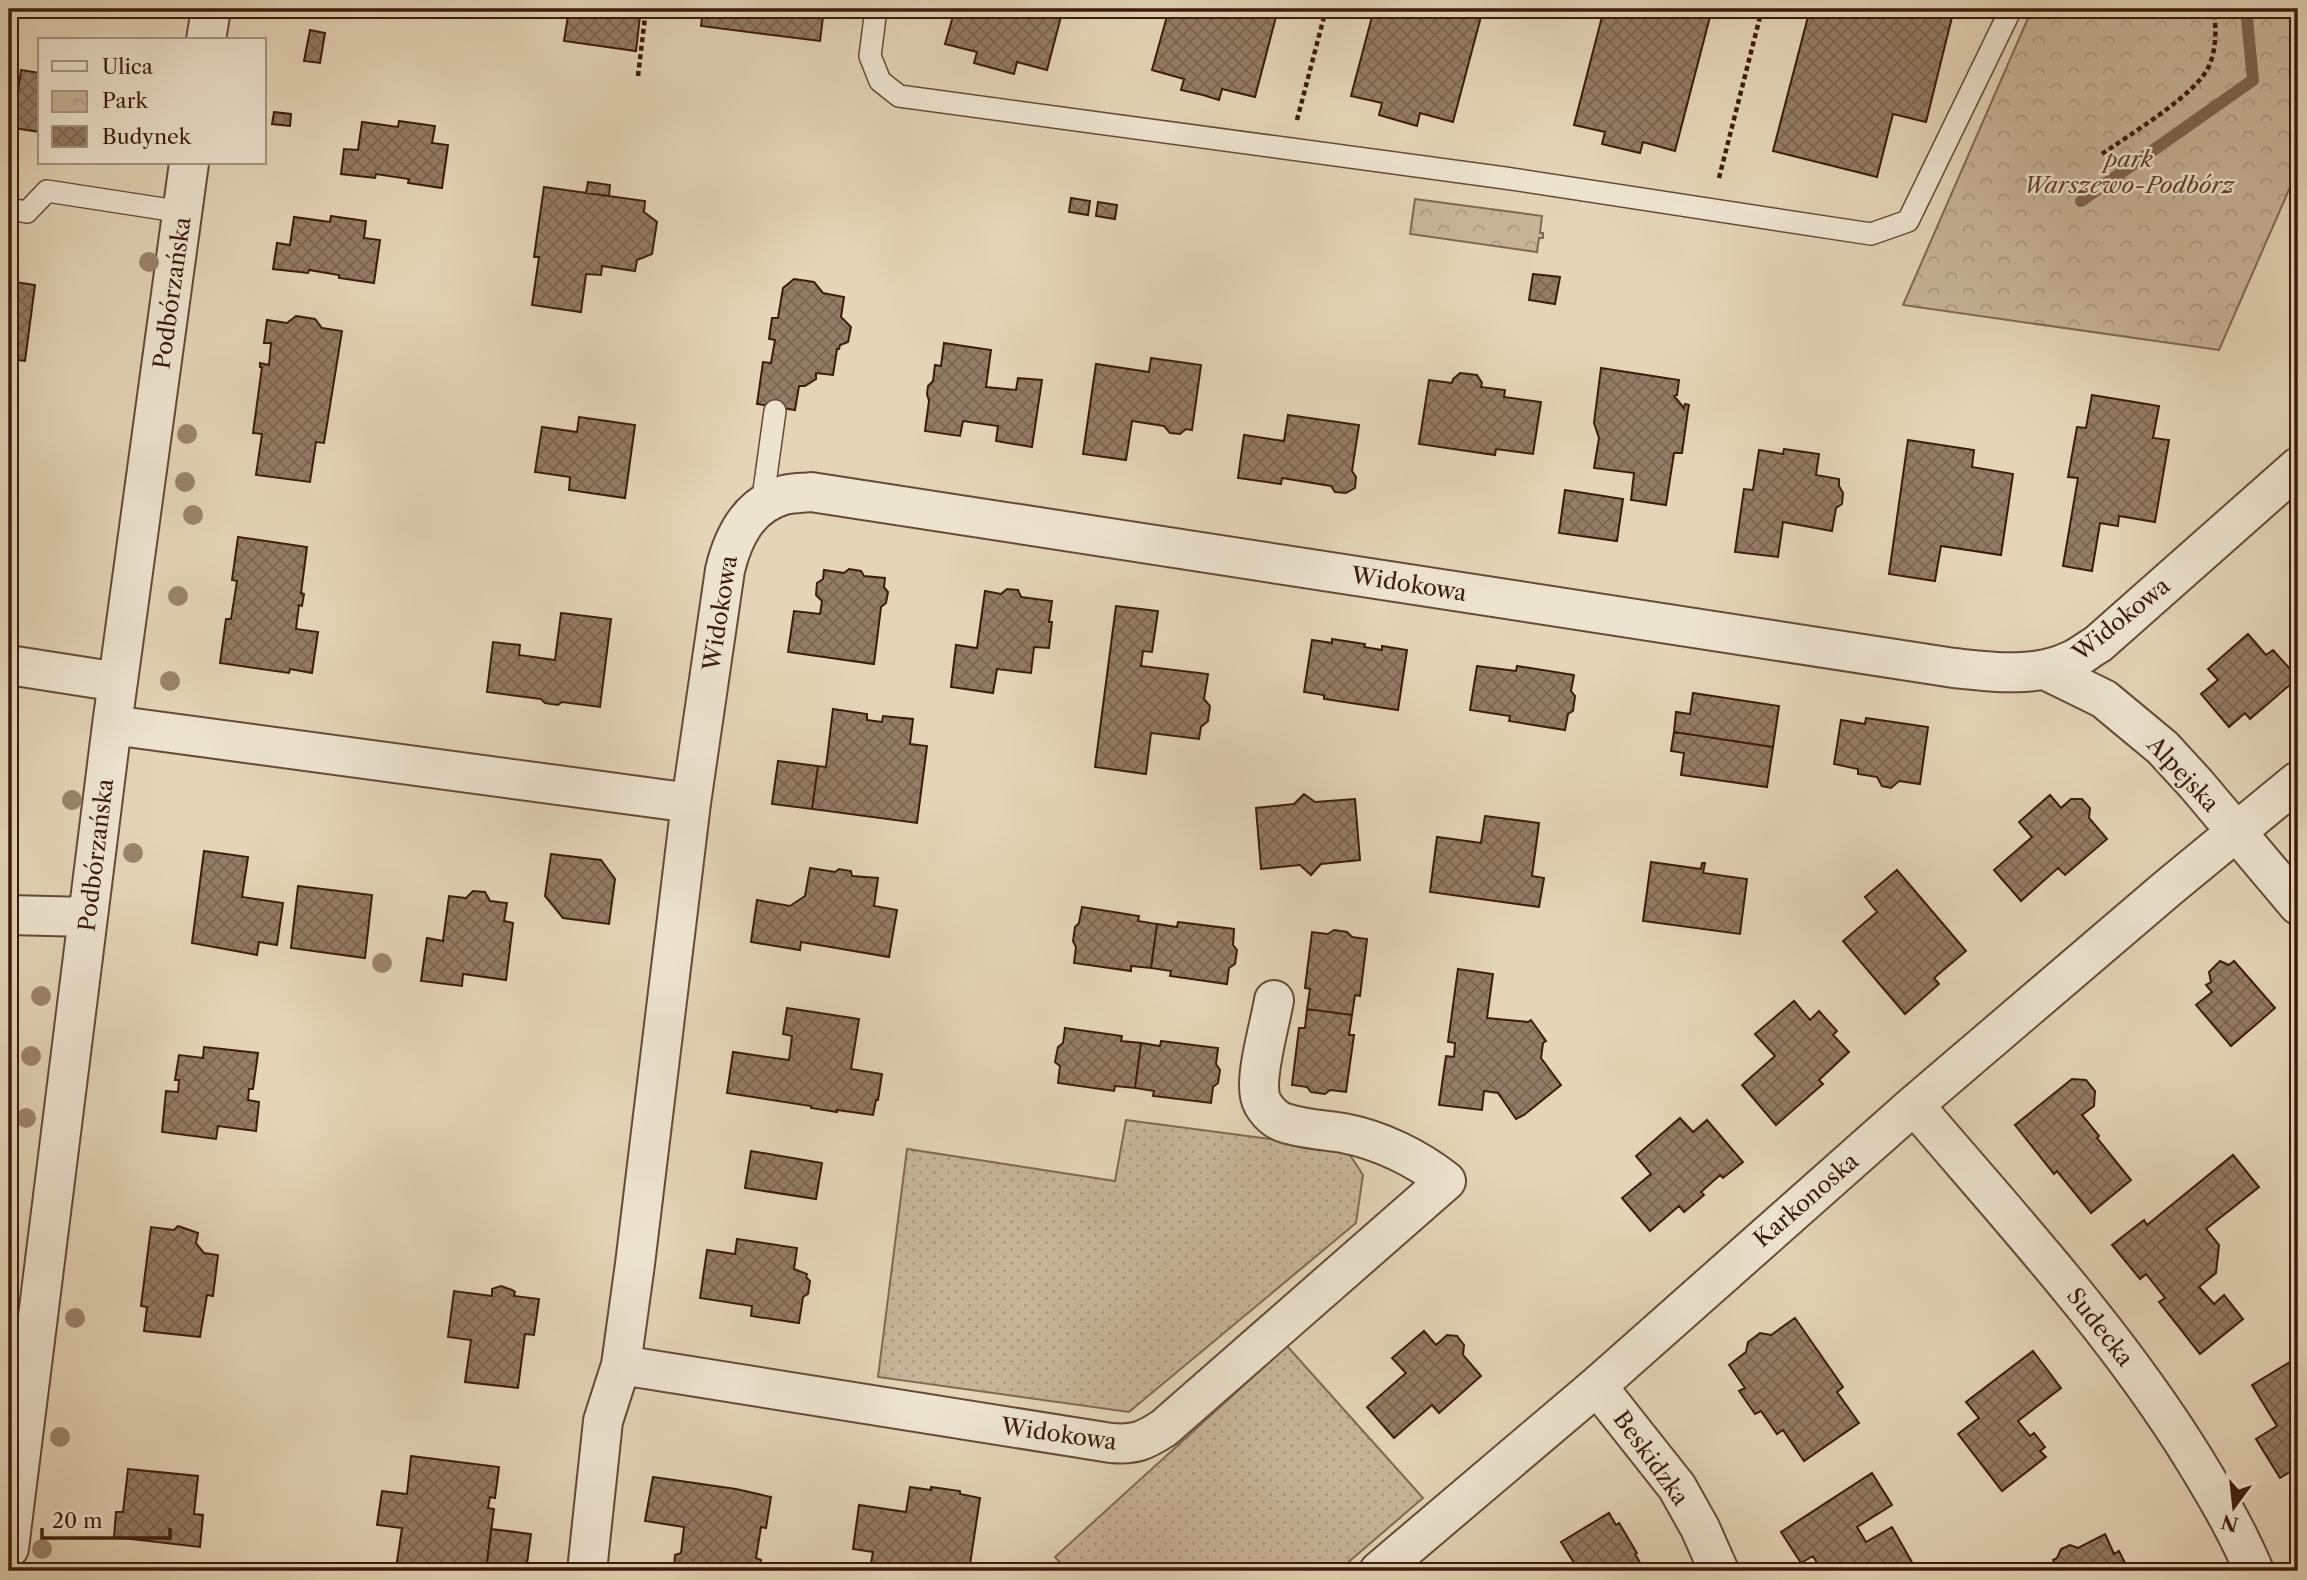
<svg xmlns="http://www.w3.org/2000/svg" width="2307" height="1580" font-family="'Libre Caslon Text',serif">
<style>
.grass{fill:url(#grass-dots);stroke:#826852;stroke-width:2}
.park{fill:url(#park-crowns);stroke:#826852;stroke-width:2}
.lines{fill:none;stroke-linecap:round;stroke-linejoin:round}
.stream{stroke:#7f654f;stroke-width:12}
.building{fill:url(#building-cross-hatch);stroke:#3d1b0c;stroke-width:2}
.lane-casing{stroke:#664a36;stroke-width:24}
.street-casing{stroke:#664a36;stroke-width:42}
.path{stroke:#3d1b0c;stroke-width:4.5;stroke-dasharray:5 3.5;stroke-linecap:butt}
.lane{stroke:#ede4d0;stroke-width:21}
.street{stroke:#ede4d0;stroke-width:38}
.tree{fill:#9b846c}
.labels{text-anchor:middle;stroke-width:5;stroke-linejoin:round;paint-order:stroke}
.park-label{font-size:23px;font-style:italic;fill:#60422f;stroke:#ede4d0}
.street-label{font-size:23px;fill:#3d1b0c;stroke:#ede4d0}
</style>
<defs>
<pattern id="grass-dots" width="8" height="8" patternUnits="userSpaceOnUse" patternTransform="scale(1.75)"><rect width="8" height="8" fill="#c7b599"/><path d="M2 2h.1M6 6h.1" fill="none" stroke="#ac9b83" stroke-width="1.8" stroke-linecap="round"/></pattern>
<pattern id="park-crowns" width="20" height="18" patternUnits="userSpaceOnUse" patternTransform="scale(1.75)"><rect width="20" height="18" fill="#c7b599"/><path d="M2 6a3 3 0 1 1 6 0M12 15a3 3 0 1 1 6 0" fill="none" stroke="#ac9b83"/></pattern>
<pattern id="building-cross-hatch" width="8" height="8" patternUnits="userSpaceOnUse" patternTransform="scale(1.75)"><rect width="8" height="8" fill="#937c64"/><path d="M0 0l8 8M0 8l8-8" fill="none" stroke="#796551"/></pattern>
</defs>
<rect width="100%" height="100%" fill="#e3d5b6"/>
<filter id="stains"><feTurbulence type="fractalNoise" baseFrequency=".00286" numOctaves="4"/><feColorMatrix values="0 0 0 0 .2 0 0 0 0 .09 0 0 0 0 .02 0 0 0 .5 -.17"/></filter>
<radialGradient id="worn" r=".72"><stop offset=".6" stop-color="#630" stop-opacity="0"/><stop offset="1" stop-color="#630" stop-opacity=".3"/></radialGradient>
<path class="grass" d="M1126 1120 1346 1149 1363 1175 1356 1223 1129 1412 878 1377 907 1149 1115 1181Z
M1287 1346 1423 1498 1338 1571H1068L1055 1557Z"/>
<path class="park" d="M2032 9H2298V169L2219 350 1903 305Z
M1415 199 1542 216 1540 233H1543V238H1539L1537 252 1410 234Z"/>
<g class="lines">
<path class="stream" d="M2081 201 2253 80 2246 9"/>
</g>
<path class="building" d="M558 9H622V13L640 16 636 51 564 41 569 10Z
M703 9H824L820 41 701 26Z
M955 9H1063L1047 70 1017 62 1014 74 974 63 977 52 945 44Z
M1169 9H1278L1255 97 1222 89 1219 100 1203 95 1181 90 1184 79 1152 70Z
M1374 9H1483L1453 122 1420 113 1417 126 1379 115 1382 103 1351 96Z
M1604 9H1712L1675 151 1643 142 1640 153 1602 144 1605 132 1574 125Z
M1810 9H1954L1926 122 1893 114 1877 177 1773 151Z
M310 30 325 33 320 63 304 61Z
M21 70 40 73V132L13 128Z
M274 112 291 114 290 126 272 124Z
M399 121 435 126 432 143 448 145 442 188 408 183 409 179 376 174 375 178 341 174 344 149 358 150 362 122 398 127Z
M588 182 610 185 609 196 586 193Z
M544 187 645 201 644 212 657 222 652 254 637 260 635 271 602 266 601 275 586 274 581 312 532 305 539 257H534Z
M1071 198 1090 201 1088 215 1069 212Z
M1098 202 1117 205 1115 219 1096 216Z
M331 216 366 221 364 238 380 240 374 283 339 278V275L309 270 308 273 273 269 277 243 290 245 294 217 330 222Z
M1533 274 1560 277 1555 304 1529 300Z
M794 279 814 282 823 293 844 297 841 317 851 327 848 342 840 345 839 349H837L833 375 816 373V379L805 386H799L795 410 757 404 763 362 771 363 775 340 769 339 772 318H778L783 288Z
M9 281 35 285 25 361 9 359Z
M296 316 315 319 322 328 342 331 324 443 316 442 310 482 256 475 262 434 253 433 262 367H260V363L269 365 271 343H264L267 320 287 323Z
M944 343 991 350 986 387 1016 390 1018 378 1042 380 1032 447 996 441 998 426 963 421 960 436 925 431 929 401 927 394 928 386 933 381 935 365 941 366Z
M1151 358 1201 365 1192 430 1186 429 1180 434 1170 433 1164 426 1132 421 1126 460 1083 454 1096 364 1149 372Z
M1601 368 1679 380 1677 395 1674 396 1684 408 1685 404 1689 405 1688 410 1682 453H1674L1666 505 1631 500 1634 473 1594 468 1599 438 1594 423Z
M1460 373 1477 375 1482 383 1481 387 1505 390 1504 397 1541 402 1533 454 1496 449 1495 455 1419 444 1429 380 1452 383 1453 379Z
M2092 395 2159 406 2153 438 2169 440 2155 522 2119 516 2118 526 2100 523 2092 571 2063 566 2078 478 2068 477 2077 427 2086 428Z
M1288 415 1359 425 1352 471 1356 477 1355 488 1346 493 1335 492 1331 486 1282 478 1281 484 1238 478 1244 435 1284 441Z
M579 417 635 425 625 498 569 490 570 477 535 472 542 427 577 432Z
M1908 440 1974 450 1972 467 2013 474 2001 555 1941 546 1935 581 1889 574Z
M1784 449 1819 454 1816 475 1839 479V486L1843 493 1842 504 1836 508 1832 531 1783 522 1778 557 1735 552 1744 489 1753 490 1759 450 1783 454Z
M1565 490 1623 499 1617 541 1559 533Z
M9 512 14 513 10 540 16 541 12 565H9Z
M238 537 307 547 301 593 304 594 302 606 299 605 296 629 318 632 312 673 290 669 289 673 220 663 226 619H231L237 581 232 580Z
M849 569 861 571 864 576 885 578 884 587 888 592 886 603 881 607 874 664 788 652 794 611 820 614 822 601 816 595 817 583 823 579 824 570 844 573Z
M1007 589 1018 590 1021 597 1052 601 1049 622H1052L1049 648 1034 647 1031 673 997 669 993 693 951 687 956 645 977 648 985 591 1001 594Z
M1116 606 1158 611 1152 652 1143 651 1141 666 1208 674 1204 699 1210 706 1208 721 1201 727 1199 739 1151 733 1146 774 1095 767Z
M561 613 611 619 600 707 562 702 558 705 545 703 541 699 487 692 493 642 520 645 519 655 555 660Z
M2248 634 2266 655 2273 650 2298 678 2250 719 2245 713 2229 727 2201 694 2218 680 2208 669Z
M1332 639 1365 644 1364 647 1382 650V646L1407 650 1398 710 1324 699V695L1304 692 1312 640 1332 643Z
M1477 666 1516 671 1517 666 1574 675 1571 691 1575 696 1573 711 1568 714 1565 730 1509 721 1510 716 1470 710Z
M1693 693 1779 706 1773 747 1674 732 1676 712 1690 714Z
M833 709 867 714V720L882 722 883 716 913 719 910 744 927 746 917 823 812 809 818 766 826 767Z
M1866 718 1928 727 1920 784 1899 781 1891 788 1882 786 1877 777 1858 774V769L1834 764 1841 720 1865 724Z
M1674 732 1773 747 1767 787 1681 775 1684 753 1671 751Z
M778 761 818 766 812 809 772 804Z
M1304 794 1315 802 1355 799 1360 860 1321 864 1311 875 1300 865 1261 869 1256 808 1294 804Z
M2050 795 2061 808 2071 799H2082L2090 808 2089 818 2107 839 2065 875 2058 868 2021 901 1994 870 2032 837 2019 822Z
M1485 816 1539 823 1532 876 1544 878 1539 907 1430 892 1437 837 1481 843Z
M204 851 248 857 242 897 283 903 277 945 259 942 257 955 192 943Z
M551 854 601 860 615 879 609 924 563 918 545 896Z
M1651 862 1701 869 1702 863H1705L1703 873 1747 879 1740 934 1643 921Z
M810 868 835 872 839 869 851 871 852 876 878 878 874 906 897 910 889 957 801 942 800 950 751 942 757 900 790 906 805 896Z
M1897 870 1966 951 1934 978 1939 984 1905 1014 1843 941 1877 912 1865 897Z
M298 886 372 895 365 958 291 948Z
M473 891 485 892 490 901 507 903 504 921 513 923 506 980 463 974 462 986 421 981 427 938 443 941 449 896 466 898Z
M1082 907 1139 916 1138 921 1157 924 1151 968 1131 966V971L1074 963 1076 947 1073 941 1075 927 1079 923Z
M1178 922 1234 929 1233 945 1237 950 1235 964 1229 968 1227 984 1170 976 1171 971 1151 968 1157 924 1177 927Z
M1334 930 1347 932 1352 937 1367 939 1360 996 1355 995 1352 1015 1307 1009 1310 989 1305 988 1312 932 1328 934Z
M2220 961 2229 965 2234 961 2275 1008 2231 1046 2196 1005 2212 992 2206 985 2211 982 2209 972Z
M1458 969 1493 974 1487 1018 1528 1022 1531 1020 1546 1041 1543 1043 1541 1058 1561 1085 1524 1115 1516 1119 1498 1093 1484 1091 1482 1110 1439 1105 1446 1056 1454 1057 1455 1043 1448 1042Z
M1794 1001 1810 1020 1819 1011 1837 1031 1833 1035 1849 1052 1819 1080 1823 1084 1776 1125 1742 1085 1775 1056 1755 1034Z
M787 1008 859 1019 851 1069 882 1074 878 1100H876L873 1115 837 1110V1112L811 1108V1106L727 1093 733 1052 789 1060 792 1036 783 1034Z
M1307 1009 1352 1015 1349 1035H1354L1346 1092 1330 1090 1325 1094 1311 1092 1307 1087 1292 1085 1299 1028H1305Z
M1065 1028 1122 1036 1121 1041 1141 1043 1135 1088 1115 1086 1114 1091 1058 1083 1060 1066 1055 1062 1058 1047 1063 1043Z
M1161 1041 1218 1048 1216 1064 1220 1070 1218 1083 1213 1087 1211 1103 1153 1096 1154 1091 1135 1088 1141 1043 1160 1046Z
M204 1047 258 1053 253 1089H249L248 1100 259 1102 256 1131 218 1126 216 1139 162 1132 166 1091 178 1092 179 1080H175L179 1055 203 1058Z
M2072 1079 2086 1080 2095 1091 2094 1106 2082 1115 2099 1136 2097 1138 2131 1180 2091 1213 2057 1171 2054 1174 2015 1125Z
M1680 1118 1693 1132 1707 1120 1743 1162 1723 1178 1720 1175 1701 1192 1704 1195 1684 1212 1679 1206 1650 1231 1622 1198 1651 1174 1636 1156Z
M751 1151 822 1163 816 1199 745 1188Z
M2233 1155 2259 1187 2206 1229 2219 1245 2216 1273 2199 1287 2214 1304 2224 1295 2243 1319 2200 1354 2159 1302 2165 1298 2146 1274 2140 1279 2112 1245 2144 1220 2147 1225Z
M178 1226 198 1233 196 1243 204 1253 218 1255 213 1296 207 1295 200 1337 144 1331 147 1307 141 1306 151 1227 174 1230Z
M737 1239 797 1248 794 1269 807 1274 806 1277 810 1281 808 1294 803 1297 799 1323 751 1316 752 1306 700 1298 707 1250 735 1254Z
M501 1286 512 1290 515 1292 514 1296 539 1299 534 1335 525 1334 518 1388 465 1382 471 1340 448 1337 454 1291 492 1296V1289Z
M1795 1318 1843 1387 1837 1392 1859 1423 1804 1461 1783 1430 1777 1434 1761 1411 1755 1414 1739 1391 1745 1388 1729 1365 1746 1352 1748 1342 1760 1333 1771 1335Z
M1424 1331 1436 1345 1447 1335 1457 1336 1464 1345 1463 1355 1481 1376 1439 1413 1432 1405 1394 1438 1367 1407 1406 1373 1392 1358Z
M2033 1351 2061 1388 2018 1421 2030 1436 2034 1433 2045 1447 2040 1451 2046 1457 2002 1491 1958 1434 1979 1418 1966 1402Z
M2298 1357V1467L2280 1478 2256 1439 2277 1426 2252 1385Z
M411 1456 499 1467 495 1498 490 1497 488 1508 494 1509 486 1571H423L396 1568 402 1528 377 1525 382 1491 407 1494Z
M128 1469 198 1476 194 1514 203 1515 200 1547 114 1537 116 1512H123Z
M1872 1473 1892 1505 1857 1527 1866 1542 1892 1527 1917 1571H1813L1820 1568 1813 1556 1801 1563 1781 1532Z
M653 1477 736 1489 771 1497 766 1528 761 1527 756 1558 761 1560 760 1571H678L674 1567 675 1555 681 1553 684 1527 645 1521Z
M910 1487 931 1490V1487L960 1491V1494L980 1498 969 1571H897L898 1568 871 1563 873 1552 853 1549 859 1505 906 1512Z
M1609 1513 1616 1525 1619 1523 1637 1553 1635 1554 1643 1568 1639 1570 1640 1571H1579L1561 1542Z
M491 1529 531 1534 526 1571H486Z
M2105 1534 2114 1554 2119 1551 2129 1571H2059L2053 1560 2057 1558 2061 1549 2070 1545 2078 1548Z"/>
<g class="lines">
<g class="lane-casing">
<path id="lane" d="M876 9 870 56 880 81 899 96 1505 178 1871 234 1908 221 2011 9
M9 209 27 212 47 191 183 212
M762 505 775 411"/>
</g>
<g class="street-casing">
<path id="street" d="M206 40 211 9
M9 665 118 682
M2045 670 2104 699 2163 748 2196 784 2298 905
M112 725 691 803
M9 915 88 917
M1914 1105C2011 1219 2115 1331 2194 1459 2216 1495 2238 1532 2254 1571
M621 1365 1111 1443C1135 1445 1144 1441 1164 1428L1446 1181C1417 1158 1380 1140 1343 1133 1324 1130 1303 1129 1285 1123 1274 1120 1262 1107 1260 1096 1255 1074 1270 1025 1274 1000
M1597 1386 1677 1487 1700 1528 1719 1571
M9 1548 112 725 189 163
M587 1571 603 1421 621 1365 635 1264 691 803 725 570C733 537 748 505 784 495 792 493 803 493 811 492L1954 668C1992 672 2034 678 2070 661 2080 657 2089 649 2098 644L2298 467
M1379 1571 1597 1386 1914 1105 2168 888 2298 781"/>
</g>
<path class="path" d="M638 76 646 9
M1297 120 1326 9
M2102 154C2129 135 2194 96 2208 68 2217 50 2216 28 2214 9
M1719 178 1762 9"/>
<use href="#lane" class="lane"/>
<use href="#street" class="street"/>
</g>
<g class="tree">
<circle cx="149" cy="262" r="10"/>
<circle cx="187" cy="434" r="10"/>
<circle cx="185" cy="482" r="10"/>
<circle cx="193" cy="515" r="10"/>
<circle cx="178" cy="596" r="10"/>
<circle cx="170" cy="681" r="10"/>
<circle cx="72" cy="800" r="10"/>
<circle cx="133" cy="853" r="10"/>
<circle cx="382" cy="963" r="10"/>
<circle cx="41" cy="996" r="10"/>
<circle cx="31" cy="1056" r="10"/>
<circle cx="26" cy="1118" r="10"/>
<circle cx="75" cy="1318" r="10"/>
<circle cx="60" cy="1437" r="10"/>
<circle cx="42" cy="1549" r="10"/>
</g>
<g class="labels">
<g class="park-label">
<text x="2129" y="167">park<tspan x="2129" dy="26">Warszewo-Podbórz</tspan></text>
</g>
<g class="street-label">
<text transform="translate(172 293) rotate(-82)" y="8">Podbórzańska</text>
<text transform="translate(1409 584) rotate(9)" y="8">Widokowa</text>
<text transform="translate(720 613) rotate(-81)" y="8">Widokowa</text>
<text transform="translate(2121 619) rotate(-39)" y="8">Widokowa</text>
<text transform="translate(2183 774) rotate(47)" y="8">Alpejska</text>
<text transform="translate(96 855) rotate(-83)" y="8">Podbórzańska</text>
<text transform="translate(1806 1200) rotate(-41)" y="8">Karkonoska</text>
<text transform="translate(2100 1327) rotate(52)" y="8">Sudecka</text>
<text transform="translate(1059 1434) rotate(8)" y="8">Widokowa</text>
<text transform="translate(1651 1458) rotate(54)" y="8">Beskidzka</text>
</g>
</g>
<rect width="2307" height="1580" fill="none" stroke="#e3d5b6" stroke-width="35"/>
<rect x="10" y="10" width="2286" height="1559" fill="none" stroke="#3d1b0c" stroke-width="3.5"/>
<rect x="18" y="18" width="2272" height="1545" fill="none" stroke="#3d1b0c" stroke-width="2"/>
<rect x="38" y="38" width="228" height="126" fill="#ede4d0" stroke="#a79482" stroke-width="2"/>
<rect x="52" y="61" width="35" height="10" fill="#ede4d0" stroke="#a79482" stroke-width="2"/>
<text x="102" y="74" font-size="21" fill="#3d1b0c">Ulica</text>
<rect x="52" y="91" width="35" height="21" fill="url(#park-crowns)" stroke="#a79482" stroke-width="2"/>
<text x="102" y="108" font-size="21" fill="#3d1b0c">Park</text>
<rect x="52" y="126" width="35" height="21" fill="url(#building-cross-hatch)" stroke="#a79482" stroke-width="2"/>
<text x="102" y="144" font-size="21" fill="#3d1b0c">Budynek</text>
<g transform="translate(2234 1507) rotate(195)" stroke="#ede4d0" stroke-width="5" paint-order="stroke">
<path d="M0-5L12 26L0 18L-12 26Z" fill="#3d1b0c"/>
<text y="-10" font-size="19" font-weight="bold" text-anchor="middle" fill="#3d1b0c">N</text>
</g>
<path d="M42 1528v10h128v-10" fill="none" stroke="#3d1b0c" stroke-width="3.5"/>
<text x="52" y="1528" font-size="21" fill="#3d1b0c" stroke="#ede4d0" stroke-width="5" paint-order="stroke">20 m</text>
<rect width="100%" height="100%" filter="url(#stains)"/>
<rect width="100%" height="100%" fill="url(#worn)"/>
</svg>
